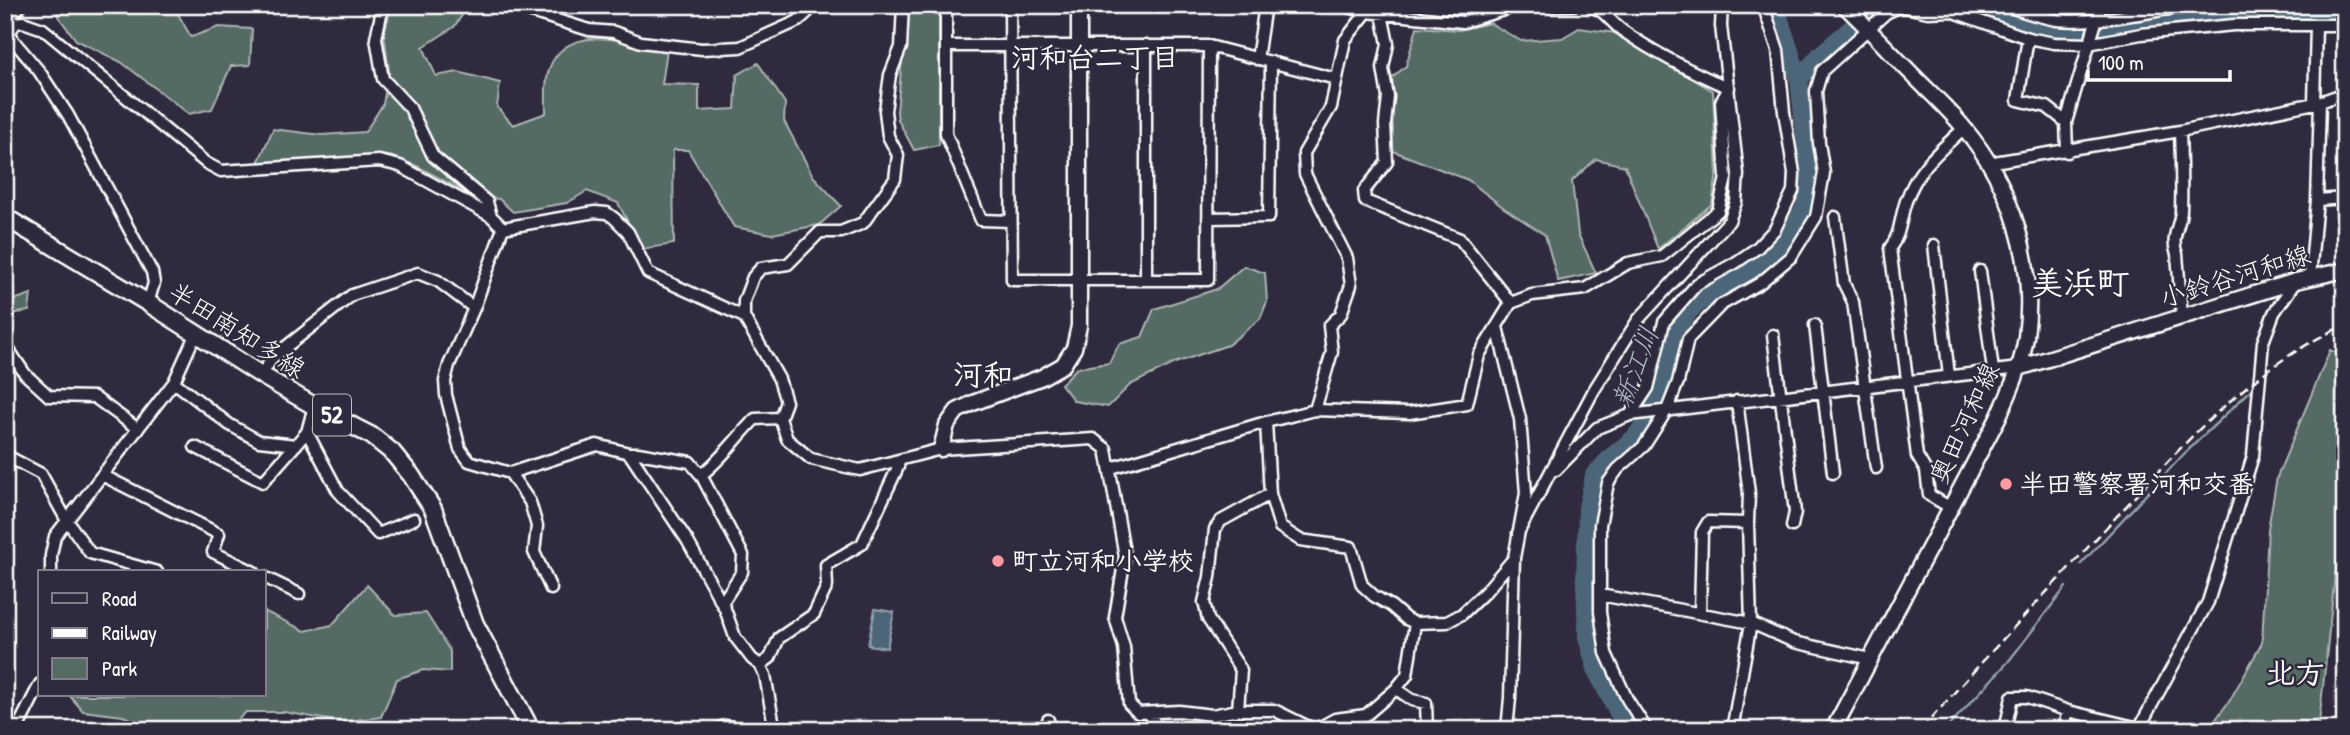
<svg xmlns="http://www.w3.org/2000/svg" width="2350" height="735" font-family="'Patrick Hand','Klee One',sans-serif">
<style>
.green{fill:#576b65;stroke:#abb5b2;stroke-width:2}
.water{fill:#4e6578;stroke:#95a3ae;stroke-width:2}
.lines{fill:none;stroke-linecap:round;stroke-linejoin:round}
.stream{stroke:#95a3ae;stroke-width:2.5}
.river{stroke:#4e6578;stroke-width:18}
.street-casing{stroke:#fff;stroke-width:15}
.secondary-casing{stroke:#fff;stroke-width:19}
.primary-casing{stroke:#fff;stroke-width:21}
.highway-casing{stroke:#fff;stroke-width:23}
.street{stroke:#2f2a3d;stroke-width:10}
.secondary{stroke:#2f2a3d;stroke-width:14}
.primary{stroke:#2f2a3d;stroke-width:16}
.highway{stroke:#2f2a3d;stroke-width:18}
.rail{stroke:#fff;stroke-width:2.5;stroke-dasharray:10 5;stroke-linecap:butt}
.poi-dot{fill:#ff9aa2;stroke:#2f2a3d;stroke-width:2.5}
.labels{text-anchor:middle;stroke-width:5;stroke-linejoin:round;paint-order:stroke}
.shield{fill:#2f2a3d;stroke:#c1bfc5;stroke-width:2}
.shield-label{font-size:24px;font-weight:bold;fill:#fff}
.street-label{font-size:26px;fill:#fff;stroke:#2f2a3d}
.poi-label{font-size:26px;font-weight:bold;fill:#fff;stroke:#2f2a3d;text-anchor:start}
.neighbourhood-label{font-size:28px;font-weight:bold;fill:#fff;stroke:#2f2a3d}
.water-label{font-size:28px;font-style:italic;fill:#afbac2;stroke:#2f2a3d}
.quarter-label{font-size:30px;font-weight:bold;fill:#fff;stroke:#2f2a3d}
.district-label{font-size:33px;font-weight:bold;fill:#fff;stroke:#2f2a3d}
</style>
<rect width="100%" height="100%" fill="#2f2a3d"/>
<filter id="ink" filterUnits="userSpaceOnUse"><feTurbulence type="fractalNoise" baseFrequency=".0143" numOctaves="2"/><feDisplacementMap in="SourceGraphic" scale="14" xChannelSelector="R" yChannelSelector="G"/><feConvolveMatrix kernelMatrix="1 2 1 2 8 2 1 2 1" color-interpolation-filters="sRGB"/></filter>
<g filter="url(#ink)">
<path class="green" d="M56 5H173L191 37 219 27 252 29 250 65 231 66 212 109 189 114 121 62 76 40 58 16Z
M392 5H469L454 27 423 47 436 76 458 72 500 83 497 107 513 125 546 113C546 96 544 73 554 59 576 24 635 43 667 50L662 84 699 85V111L735 109 737 75 758 63 785 103 784 121 813 176 841 206 819 225 772 234 734 227 688 150H673L674 244 642 249 618 203 587 191 567 203 513 212 499 199 472 196 417 166 390 156H369L257 165 273 129 322 135 365 132 383 104 389 72 384 33Z
M907 7 939 9V145L914 150 898 120 897 112Z
M1490 23 1521 41 1562 38 1579 28 1616 33 1713 91 1717 174 1712 204 1658 249 1625 166 1596 159 1572 181 1578 234 1596 273 1558 281 1545 235 1504 208 1468 180 1393 151 1392 78 1406 66 1417 27 1459 30Z
M1244 266 1265 273 1267 302 1260 319 1228 345 1175 363 1130 385 1108 407 1074 401 1061 384 1077 368 1109 363 1119 344 1142 337 1154 309 1217 289Z
M31 294 29 311 5 315V303Z
M2330 350 2345 357V548L2336 566 2319 724 2285 730H2208L2230 700 2262 643 2268 529 2277 477Z
M367 585 395 615 426 613 450 651V672L423 670 397 679 381 717 340 722 284 712H246L229 728 198 724 194 730H155L123 716 83 711 69 695H264V611L305 631 332 625Z"/>
<path class="water" d="M875 609 894 612 887 648 868 645Z"/>
<g class="lines">
<path class="stream" d="M2081 564 2183 455 2251 390
M1945 730 2008 662 2066 587"/>
<path class="river" d="M1970 5 2053 31 2084 33 2104 32 2217 15 2274 13 2345 15
M1799 79 1821 54 1878 5
M1627 730 1597 672 1587 637 1585 582 1587 508 1594 475 1611 457 1634 438 1648 420 1666 377 1670 340 1689 311 1717 288 1757 268 1786 241 1805 207 1809 171 1799 79 1775 5"/>
<g class="street-casing">
<path id="street" d="M383 5 376 38 383 79 410 108 433 156 487 202 491 216
M509 5 589 30 614 32 641 42 702 49 740 47 798 21 815 5
M903 5 901 47 890 75 885 111 888 136 898 155 895 179 863 223 841 232H820L788 264 761 268 753 277 744 301V317L779 379 786 402 780 418 787 439 811 459 860 470 941 449 1093 439 1106 449 1125 557 1115 617 1124 647 1129 704 1138 713 1179 711 1212 715 1238 710H1274L1315 730
M946 5V134L981 220 1011 221
M1010 5 1012 280H1208L1209 46
M1341 5 1367 12 1463 22 1514 7 1574 5
M1589 5C1606 11 1609 21 1623 31 1656 54 1692 72 1729 88
M2004 5C2021 11 2039 17 2057 20 2096 24 2155 10 2196 5
M1382 14 1388 44 1383 68 1388 97 1385 124 1387 162 1364 191 1365 201 1460 239 1511 303
M2028 38 2018 100 2047 107 2066 122
M947 46H1209L1336 79
M1257 59 1265 5
M2314 103 2316 26
M2180 131C2181 158 2182 184 2181 211 2180 226 2170 238 2177 254L2182 316
M2067 152 2066 122 2101 5
M1988 163 2180 131 2320 102 2345 93
M2317 200 2345 198
M1835 217 1844 284 1853 302 1876 468
M1208 218 1269 217 1271 62
M503 228 474 308 449 365 445 381 446 395 460 449 469 461 510 473 597 445 629 453H638L690 462 701 475 743 555 742 572 722 603
M503 228 595 212 607 213 614 218 628 232 648 273 744 317
M1934 245 1949 376
M1980 271 1993 371
M2310 277 2317 200 2320 102
M1146 280V45
M148 303 154 283 152 272 68 115 39 71 13 40 10 31 16 23 23 22 43 29 206 163 221 171 379 161 400 166 491 216 503 228
M1815 325 1833 473
M1497 327 1520 419 1526 493 1514 558 1510 698 1507 730
M1773 335 1795 512 1792 526
M5 344 25 374 49 396 94 397 138 429
M261 375 273 357 352 295 418 273 438 281 474 308
M174 382 230 425 259 441 296 445
M1315 410 1332 352 1329 326 1341 314 1351 285 1347 258 1305 174 1304 153 1331 107 1345 40 1367 12 1368 5
M1630 415 1648 388 1664 322 1697 284 1735 263 1757 248 1775 229 1793 191 1794 173 1784 112 1778 50 1763 5
M1266 422 1270 494 1280 527 1300 540 1351 547 1362 585 1374 596 1391 606 1406 619 1415 623 1447 622 1462 614 1486 591 1514 558
M307 432 338 491 378 534 414 519
M195 447 263 482 307 432 314 406
M629 453 687 540 725 609 735 637 752 659 760 665 765 675 773 720 771 730
M5 455 41 474 66 519 90 553 157 572
M1111 468 1266 422 1315 410 1409 413 1467 404 1479 355 1511 303 1532 295 1585 289 1628 263 1662 256 1718 211 1726 178 1721 102 1729 88
M1556 470 1597 428 1630 415 2019 368
M510 473 530 502 537 526 534 552 551 589
M102 475 219 534 213 552 254 572
M701 475C722 459 736 438 755 419L780 418
M1951 508 1929 495 1926 471 1917 456 1890 248C1901 234 1900 218 1906 201 1918 167 1939 152 1964 128
M1518 533 1594 390 1638 320 1729 221 1736 202 1738 174 1721 26 1722 5
M51 572V555L55 536 174 382 196 333
M264 577 299 594
M1600 595 1751 623 1794 642 1870 659
M1700 613 1702 532 1708 522 1748 523
M760 665 770 658 779 638 814 614 827 586 826 565 862 544 898 467 899 460
M1396 689 1412 700 1426 703 1427 730
M1238 710 1241 670 1208 619 1204 602 1210 577 1215 529 1221 521 1270 494
M1149 713 1159 730
M1048 720 1051 730
M14 730 17 729 40 684
M715 730 725 726 755 730
M1315 730 1335 719 1366 715 1396 689 1407 675 1415 623
M1647 730 1627 699 1606 653 1600 612V525L1608 483 1618 469 1644 446 1667 410 1678 382 1688 339 1721 305 1760 283 1791 257 1816 217 1824 173 1819 143 1816 91 1822 71 1886 13 1901 6 1928 12 1951 11 2028 38 2054 43 2088 44 2141 34 2234 25H2345
M1732 730 1751 623 1748 523 1749 493 1737 401
M2005 730 2012 697H2027L2068 711 2139 728
M2063 730 2068 711
M2138 730 2208 602 2253 456 2263 342 2274 313 2296 281"/>
</g>
<g class="secondary-casing">
<path id="secondary" d="M2019 368 2296 281 2345 270
M941 449 947 425 957 411 973 403 1042 377 1063 365 1074 348 1079 326V5
M1833 730 1998 418C2010 392 2022 365 2026 337 2036 262 2012 185 1964 128 1947 107 1926 89 1908 70 1887 49 1866 26 1844 5"/>
</g>
<g class="primary-casing">
<path id="primary" d="M5 217 148 303 261 375 314 406 372 436 392 452 411 475 433 509 475 624 531 730"/>
</g>
<g class="highway-casing">
<path id="highway" d="M5 14 16 5"/>
</g>
<use href="#street" class="street"/>
<use href="#secondary" class="secondary"/>
<use href="#primary" class="primary"/>
<use href="#highway" class="highway"/>
<path class="rail" d="M1921 730C1981 662 2043 596 2104 530 2176 453 2246 369 2345 325"/>
</g>
</g>
<g class="poi-dot">
<circle cx="2006" cy="484" r="7"/>
<circle cx="998" cy="561" r="7"/>
</g>
<g class="labels">
<rect class="shield" x="313" y="394.5" width="38" height="41" rx="5"/>
<g class="shield-label">
<text x="332" y="423">52</text>
</g>
<g class="street-label">
<text transform="translate(2235 276) rotate(-17)" y="9">小鈴谷河和線</text>
<text transform="translate(237 330) rotate(32)" y="9">半田南知多線</text>
<text transform="translate(1964 423) rotate(-65)" y="9">奥田河和線</text>
</g>
<g class="poi-label">
<text x="2020" y="493">半田警察署河和交番</text>
<text x="1012" y="570">町立河和小学校</text>
</g>
<g class="neighbourhood-label">
<text x="1095" y="67">河和台二丁目</text>
</g>
<g class="water-label">
<text transform="translate(1635 367) rotate(-69)" y="10">新江川</text>
</g>
<g class="quarter-label">
<text x="983" y="385">河和</text>
<text x="2295" y="683">北方</text>
</g>
<g class="district-label">
<text x="2080" y="294">美浜町</text>
</g>
</g>
<rect width="2350" height="735" fill="none" stroke="#2f2a3d" stroke-width="28"/>
<rect x="14" y="14" width="2322" height="707" fill="none" stroke="#fff" stroke-width="2.5" filter="url(#ink)"/>
<rect x="38" y="570" width="228" height="126" fill="#2f2a3d" stroke="#827f8b" stroke-width="2"/>
<rect x="52" y="593" width="35" height="10" fill="#2f2a3d" stroke="#827f8b" stroke-width="2"/>
<text x="102" y="606" font-size="21" fill="#ffffff">Road</text>
<rect x="52" y="628" width="35" height="10" fill="#ffffff" stroke="#827f8b" stroke-width="2"/>
<text x="102" y="640" font-size="21" fill="#ffffff">Railway</text>
<rect x="52" y="658" width="35" height="21" fill="#576b65" stroke="#827f8b" stroke-width="2"/>
<text x="102" y="676" font-size="21" fill="#ffffff">Park</text>
<path d="M2088 70v10h142v-10" fill="none" stroke="#ffffff" stroke-width="3.5"/>
<text x="2098" y="70" font-size="21" fill="#ffffff" stroke="#2f2a3d" stroke-width="5" paint-order="stroke">100 m</text>
</svg>
